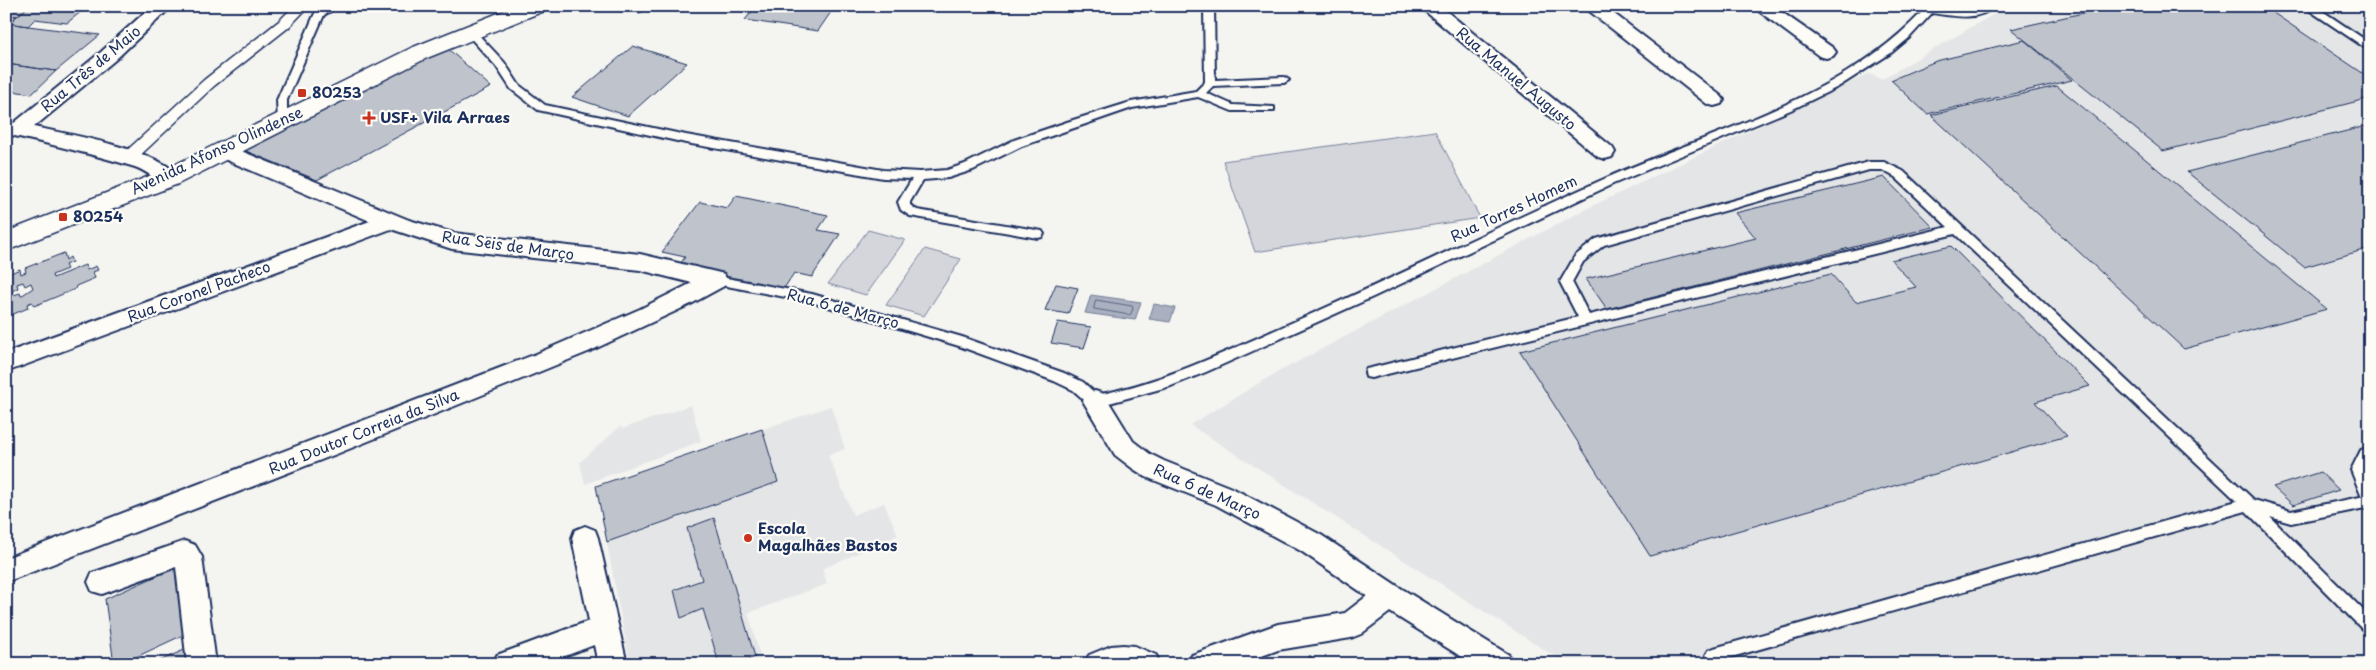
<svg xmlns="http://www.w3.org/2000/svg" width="2376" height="670" font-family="'Playpen Sans',sans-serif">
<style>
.built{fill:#e4e5e6}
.green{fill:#d4d6db;stroke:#78829c}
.water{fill:#aab0bf;stroke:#717c98}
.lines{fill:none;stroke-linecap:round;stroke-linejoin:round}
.shore{stroke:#546385;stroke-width:1}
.building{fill:#bfc3cc;stroke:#1b2f5e;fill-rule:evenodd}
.service-casing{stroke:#1b2f5e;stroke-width:4}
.pedestrian-casing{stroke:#1b2f5e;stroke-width:3}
.minor-casing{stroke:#1b2f5e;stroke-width:4}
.secondary-casing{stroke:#1b2f5e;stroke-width:3}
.path{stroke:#1b2f5e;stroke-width:3;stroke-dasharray:5.5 4.5;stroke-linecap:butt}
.service{fill:#fdfcf7;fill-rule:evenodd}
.pedestrian{fill:#fdfcf7;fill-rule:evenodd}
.minor{fill:#fdfcf7;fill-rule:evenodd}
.secondary{fill:#fdfcf7;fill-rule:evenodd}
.poi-dot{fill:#c8321e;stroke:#fdfcf7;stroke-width:2}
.labels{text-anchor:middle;stroke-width:4.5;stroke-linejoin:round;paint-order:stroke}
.street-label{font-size:15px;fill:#1b2f5e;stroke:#fdfcf7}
.poi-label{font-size:15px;font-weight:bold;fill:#1b2f5e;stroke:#fdfcf7;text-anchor:start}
</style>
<rect width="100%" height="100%" fill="#f4f4f1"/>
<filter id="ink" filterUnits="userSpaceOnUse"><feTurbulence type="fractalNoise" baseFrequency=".02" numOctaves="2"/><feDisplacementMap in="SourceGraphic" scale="10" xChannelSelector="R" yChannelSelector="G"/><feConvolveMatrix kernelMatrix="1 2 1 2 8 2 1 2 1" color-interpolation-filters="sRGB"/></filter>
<g filter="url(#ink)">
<path class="built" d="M2008 6H2370V457L2351 463 2370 482V664H1567L1190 425 1269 377 1586 209 1868 74 1882 79Z
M691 405 701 441 585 484 580 462 621 426 622 429Z
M831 406 845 449 828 455 853 515 884 503 898 535 822 569 827 584 748 613 761 659 751 664H630L596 486Z"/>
<path class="green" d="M1435 131 1480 218 1255 252 1223 161Z
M868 230 905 240 866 295 828 284Z
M925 249 961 259 924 316 886 305Z"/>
<path class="water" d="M1091 295 1141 302 1135 320 1085 313Z
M1154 304 1175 308 1170 322 1149 319Z"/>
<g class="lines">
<path class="shore" d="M1096 300 1132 306 1133 309 1130 315 1094 309Z"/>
</g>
<path class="building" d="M6 6H29L17 16 6 15Z
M29 6H88L67 23 35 19 28 26 9 23Z
M633 6H659L639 13Z
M756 6H835L818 31 745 20Z
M2115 6H2263L2370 78V98L2163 151 2011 29Z
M6 15 17 16 6 26Z
M9 23 28 26 100 35 56 71 6 64V26Z
M2024 40 2072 80 1927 114 1891 80 1936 61Z
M633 46 687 63 628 116 572 97Z
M447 48 491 87 317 180 241 149Z
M6 64 56 71 32 94 6 90Z
M2057 86 2327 309 2184 349 1931 115Z
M2370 125V248L2304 267 2187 172Z
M1884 177 1933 227 1607 309 1586 279 1756 238 1735 213Z
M736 196 828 215 818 230 840 234 812 277 794 273 783 290 678 267 685 257 662 252 700 202 727 208Z
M1951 246 2090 386 2035 402 2067 436 1650 556 1520 351 1831 274 1856 302 1916 287 1891 260Z
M64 253 66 260 70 257 72 262 65 265 67 269 52 275 53 278 85 265 87 270 96 266 98 270 93 272 95 278 76 286 75 289 34 306 32 302 27 304 28 308 6 317V275L20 269 21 274 26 272 25 268ZM23 282 25 286 31 283 33 288 21 296 20 293 14 295 12 291 18 288 17 284Z
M1056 284 1078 288 1068 314 1045 310Z
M1058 322 1091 327 1084 348 1051 343Z
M762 429 778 482 607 542 596 486Z
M2320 472 2339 490 2293 505 2273 487Z
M714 518 755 657 740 664H719L703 609 681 618 674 590 702 580 687 528Z
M184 564 196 629 121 664H114L105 599Z
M195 645 198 664H153Z"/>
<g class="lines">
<g class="service-casing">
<path id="service" d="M326 6H339L324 15 287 100V121L286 123H278L277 100 315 13Z
M1204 6H1214L1215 80 1284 77 1289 80 1284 83 1213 86 1206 93 1233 105 1274 107V111H1232L1198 97 1132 108 1022 146 973 170 948 178 923 180 910 202V205L917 210 1042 231 1044 234 1042 237 1038 238 910 216 901 210 898 202 912 179 883 178 686 143 538 110 511 89 496 66 465 32 466 30H474L504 62 519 85 545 105 686 135 883 170 920 172 947 170 965 164 1014 140 1070 121 1131 102 1196 91 1205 82Z
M1915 6C1930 6 1944 10 1959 11 1972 11 1982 6 1995 6 1978 22 1952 16 1932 13L1909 38 1891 53 1838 87 1793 109 1613 184 1373 297 1206 372 1171 386 1113 402 1095 406 1090 405 1073 390 1054 381 959 346 812 302 716 284 710 280 716 276 812 294 962 337 1064 373 1083 382 1097 395C1163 382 1221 354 1282 327 1391 280 1496 227 1604 179 1713 130 1839 101 1923 11Z
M2303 6H2315L2370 43V51Z
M1869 162H1884L1903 171 2254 500 2291 511 2370 495V507L2291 523 2270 517 2370 617V634L2365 632 2246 511 1714 662 1709 660 1706 655 1709 650 1714 648 2237 501 1955 234 1371 378 1366 377 1365 373 1366 369 1371 368 1578 317 1560 282 1575 256 1596 239ZM1869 170H1882L1895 177 1948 227 1589 315 1572 282 1583 262 1604 245Z"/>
</g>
<g class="pedestrian-casing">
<path id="pedestrian" d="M294 6H309L289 27 214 86 133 162H123L120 158 123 154 204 80 279 21Z"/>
</g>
<g class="minor-casing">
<path id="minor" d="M152 6H172L115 60 34 127C67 134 162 150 180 178L177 183C160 188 151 172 135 167 92 154 50 144 6 134V122L14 123 101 52Z
M1419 6H1440L1612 147 1615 152 1612 157 1605 159 1598 157Z
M1583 6H1604L1721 96 1724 100 1721 104 1714 106 1707 104Z
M1752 6H1773L1833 48 1836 52 1833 56 1826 58 1819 56Z
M224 144 409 220 453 233 640 254 716 272 724 274 727 280 724 286 691 304 588 352 339 453 6 582V558L536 354 640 309 692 283 640 270 452 249 391 229 6 372V353L370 221 217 156 214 151 217 146Z
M1095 391 1104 394 1133 441 1150 454 1164 461 1234 489 1321 535 1399 587 1509 655 1513 664H1473L1390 612 1361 634 1351 638 1278 650 1240 664H1188L1192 655 1278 624 1345 613 1367 596 1301 551 1216 505 1146 477 1132 468 1115 455 1083 401 1086 394Z
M2370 447V498L2361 495 2351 470 2361 450Z
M585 526 595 530 598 538 627 664H598L594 645 544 664H493L497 655 589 621 572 538 575 530Z
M185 541 195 545 202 557 216 664H187L176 567 102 594 92 591 88 582 92 573Z
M1123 645 1135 646 1156 655 1160 664H1085L1089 655 1111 646Z"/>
</g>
<g class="secondary-casing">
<path id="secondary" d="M516 6H547L544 11 427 58 178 184 6 251V232L160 172 411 48Z"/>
</g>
<path class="path" d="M1309 656 1316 664"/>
<use href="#service" class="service"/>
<use href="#pedestrian" class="pedestrian"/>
<use href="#minor" class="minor"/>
<use href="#secondary" class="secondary"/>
</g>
</g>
<g class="poi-dot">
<rect x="297" y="88" width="10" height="10" rx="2.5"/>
<path d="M366.5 110.5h5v5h5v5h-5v5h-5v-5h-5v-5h5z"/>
<rect x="58" y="212" width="10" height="10" rx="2.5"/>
<circle cx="748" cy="538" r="5"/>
</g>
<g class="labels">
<g class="street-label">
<text transform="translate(91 69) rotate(-40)" y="5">Rua Três de Maio</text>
<text transform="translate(1516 79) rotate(40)" y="5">Rua Manuel Augusto</text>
<text transform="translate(217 151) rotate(-25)" y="5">Avenida Afonso Olindense</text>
<text transform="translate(1514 209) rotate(-25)" y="5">Rua Torres Homem</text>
<text transform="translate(508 246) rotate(8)" y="5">Rua Seis de Março</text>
<text transform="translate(199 292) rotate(-20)" y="5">Rua Coronel Pacheco</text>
<text transform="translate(843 309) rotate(15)" y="5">Rua 6 de Março</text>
<text transform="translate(364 432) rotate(-22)" y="5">Rua Doutor Correia da Silva</text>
<text transform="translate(1207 492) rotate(24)" y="5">Rua 6 de Março</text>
</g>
<g class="poi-label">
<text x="312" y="98">80253</text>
<text x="380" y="123">USF+ Vila Arraes</text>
<text x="73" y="222">80254</text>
<text x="758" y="534">Escola<tspan x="758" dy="17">Magalhães Bastos</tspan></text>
</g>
</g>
<rect width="2376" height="670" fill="none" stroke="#fdfcf7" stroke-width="25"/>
<rect x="12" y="12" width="2351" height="645" fill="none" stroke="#1b2f5e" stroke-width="2" filter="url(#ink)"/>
</svg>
